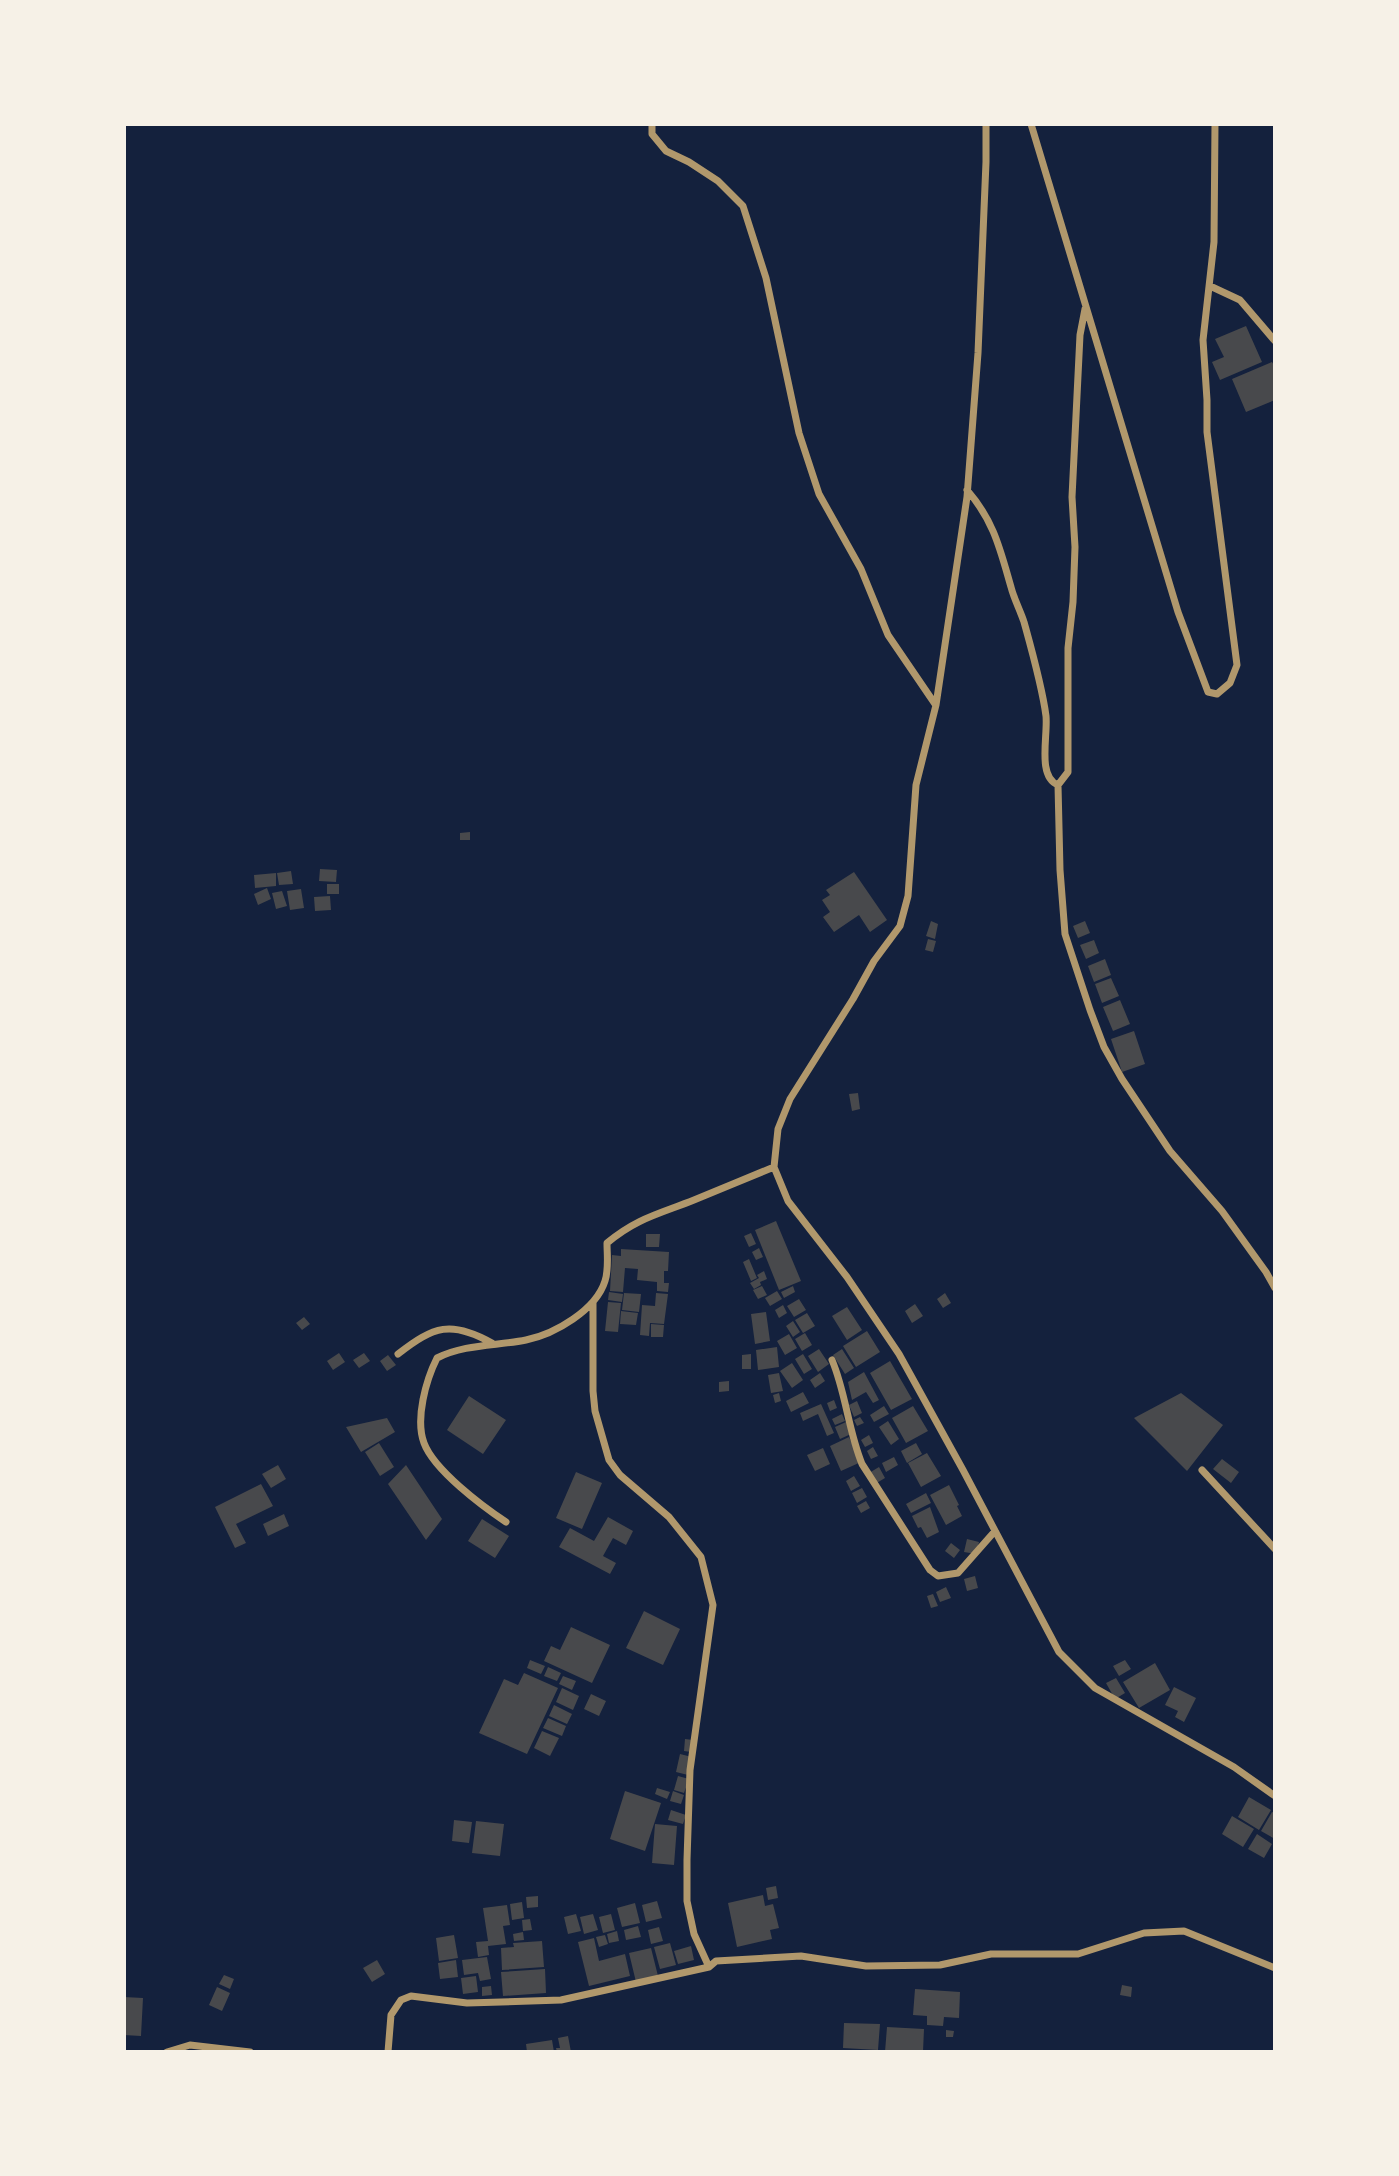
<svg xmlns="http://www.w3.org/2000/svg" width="1399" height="2176" font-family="Mulish,sans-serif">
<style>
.building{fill:#48494c}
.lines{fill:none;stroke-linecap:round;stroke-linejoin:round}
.minor{stroke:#b1986c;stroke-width:7}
</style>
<rect width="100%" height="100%" fill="#14213d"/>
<path class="building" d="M1246 326 1262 362 1220 380 1212 362 1224 357 1215 339Z
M1272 362 1275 367V400L1246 412 1232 379Z
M470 832V840H460V833Z
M320 869 337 870 336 882 319 881Z
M291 871 293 884 279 885 277 873Z
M854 872 887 920 870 932 859 915 834 932 823 917 830 912 822 900 830 895 826 890Z
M276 873V886L255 888 254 875Z
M327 884H339V894H327Z
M267 888 271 899 258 905 254 894Z
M301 889 304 908 290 910 287 891Z
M282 891 287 906 276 909 272 893Z
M330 896 331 910 315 911 314 897Z
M931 921 938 924 935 939 926 936Z
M1085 921 1090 933 1078 938 1073 926Z
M928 939 936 941 933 952 925 950Z
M1094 940 1099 953 1086 959 1080 945Z
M1105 959 1111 975 1094 982 1088 966Z
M1111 978 1119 996 1102 1003 1095 984Z
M1120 1000 1130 1024 1113 1031 1103 1007Z
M1134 1031 1145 1064 1122 1072 1111 1039Z
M858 1093 860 1109 852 1111 849 1094Z
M776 1221 801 1281 779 1290 755 1230Z
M751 1233 756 1244 749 1247 744 1236Z
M646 1234H660L659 1247H646Z
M759 1248 763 1257 756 1260 752 1252Z
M621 1249 669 1252 668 1271H664V1283H669L668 1292 657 1291V1282L637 1280 638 1269 625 1268 623 1292 610 1291 612 1255 621 1256Z
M749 1259 757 1278 751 1281 743 1262Z
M764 1271 767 1279 760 1282 761 1285 754 1289 750 1283 759 1278 757 1275Z
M762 1286 767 1295 758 1299 753 1290Z
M793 1286 795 1292 784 1298 781 1292Z
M777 1291 782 1299 770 1306 765 1298Z
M609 1292 623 1294 622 1302 608 1300Z
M624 1293 641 1294 639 1312 622 1310Z
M656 1293 668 1294 664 1324 650 1323 649 1336 640 1335 642 1305 655 1306Z
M945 1293 951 1303 943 1308 937 1299Z
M799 1299 806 1310 794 1317 787 1306Z
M608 1302 621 1303 618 1332 605 1331Z
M915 1304 923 1316 912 1323 905 1311Z
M783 1305 787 1313 779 1318 775 1310Z
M847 1307 862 1330 847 1340 832 1316Z
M621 1311 638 1313 636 1325 620 1324Z
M766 1312 770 1341 755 1344 751 1314Z
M807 1313 815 1326 803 1333 795 1320Z
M304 1317 310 1324 302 1330 296 1323Z
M793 1321 800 1332 793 1337 786 1326Z
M651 1324 664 1325 663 1337H651Z
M867 1331 880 1352 856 1367 843 1346Z
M805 1333 812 1345 802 1351 795 1339Z
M789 1334 797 1348 785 1355 777 1341Z
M777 1347 779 1367 758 1370 756 1350Z
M819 1349 829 1364 818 1372 808 1356Z
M842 1349 854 1368 845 1374 833 1355Z
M339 1353 345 1362 333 1370 327 1361Z
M364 1353 370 1361 359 1368 353 1360Z
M751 1354V1369H742V1355Z
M803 1354 812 1369 804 1374 795 1359Z
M388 1355 396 1365 387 1371 380 1361Z
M890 1361 912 1399 891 1410 870 1373Z
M792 1363 803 1380 792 1388 780 1371Z
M864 1372 879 1400 873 1403 866 1392 852 1400 848 1382Z
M779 1373 783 1391 771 1393 768 1375Z
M820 1373 825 1381 815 1388 810 1380Z
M729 1381V1391L719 1392V1382Z
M803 1392 809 1403 791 1412 786 1401Z
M779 1393 781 1401 775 1403 773 1395Z
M1181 1393 1223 1425 1187 1471 1134 1418Z
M469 1396 506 1420 483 1454 447 1430Z
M834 1400 837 1408 830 1411 827 1403Z
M857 1401 862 1413 854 1417 849 1405Z
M821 1404 834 1433 827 1436 818 1414 803 1421 800 1413Z
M884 1406 889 1414 874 1422 870 1415Z
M913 1406 928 1431 906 1443 892 1418Z
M842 1414 845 1421 835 1425 832 1419Z
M860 1417 864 1423 857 1426 854 1420Z
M387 1418 395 1432 361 1452 346 1427Z
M888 1421 899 1439 891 1445 879 1427Z
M846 1422 851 1434 840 1439 835 1427Z
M869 1435 873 1443 865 1447 861 1440Z
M849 1437 861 1462 841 1471 830 1446Z
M379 1443 394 1467 380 1476 365 1452Z
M916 1443 922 1454 907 1463 901 1451Z
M873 1447 878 1456 871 1459 867 1451Z
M823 1448 830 1464 815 1471 807 1455Z
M927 1453 941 1476 921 1487 908 1463Z
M894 1457 898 1465 886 1472 882 1463Z
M1222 1459 1239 1472 1231 1483 1213 1469Z
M278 1465 286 1479 271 1488 262 1474Z
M406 1465 442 1519 426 1540 388 1484Z
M879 1467 885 1478 875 1484 869 1473Z
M576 1472 602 1483 582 1529 556 1518Z
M854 1476 860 1486 851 1491 846 1481Z
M261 1484 273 1506 236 1524 246 1543 235 1548 215 1507Z
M949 1485 959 1505 957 1506 962 1516 946 1525 930 1495Z
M862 1488 867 1497 857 1503 852 1493Z
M926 1493 931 1503 911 1513 906 1504Z
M866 1501 870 1508 861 1513 857 1506Z
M930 1507 939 1532 927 1538 921 1527 918 1528 912 1516Z
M284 1514 289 1526 268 1536 263 1524Z
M608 1517 633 1531 626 1545 613 1538 603 1556 616 1563 610 1574 559 1547 570 1528 594 1541Z
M482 1519 509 1536 495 1558 468 1541Z
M967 1539 979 1542 976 1554 964 1552Z
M951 1543 960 1550 954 1558 945 1551Z
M975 1576 978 1588 967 1591 964 1579Z
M946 1587 951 1598 940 1602 936 1592Z
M933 1594 938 1606 931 1608 927 1596Z
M644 1611 680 1629 663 1665 626 1648Z
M571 1627 610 1645 592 1683 544 1661 551 1646 560 1650Z
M530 1660 545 1666 541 1674 527 1668Z
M1125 1660 1131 1669 1119 1676 1113 1666Z
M1155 1663 1170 1690 1139 1708 1123 1682Z
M548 1667 561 1673 557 1681 544 1676Z
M524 1673 558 1688 527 1754 479 1733 504 1679 518 1685Z
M563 1676 576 1681 572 1690 559 1684Z
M1116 1678 1125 1693 1115 1699 1106 1683Z
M1174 1687 1196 1698 1184 1722 1175 1717 1178 1711 1165 1705Z
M562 1688 579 1696 573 1710 556 1702Z
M591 1694 606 1701 599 1716 584 1709Z
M554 1705 572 1714 567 1724 549 1716Z
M548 1718 566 1726 562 1736 543 1728Z
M542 1731 559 1738 550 1756 534 1748Z
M685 1739 693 1740 691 1752 684 1751Z
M680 1754 692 1757 688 1775 676 1772Z
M678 1776 689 1779 684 1793 674 1790Z
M657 1788 670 1792 667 1799 655 1794Z
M625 1791 661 1803 645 1851 610 1839Z
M673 1791 684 1795 681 1804 670 1801Z
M1249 1797 1271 1810 1259 1830 1238 1817Z
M671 1810 686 1815 683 1824 668 1820Z
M1272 1812 1275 1813V1839L1261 1831Z
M1232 1816 1254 1829 1243 1847 1222 1834Z
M454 1820 472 1822 469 1843 452 1841Z
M476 1821 504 1824 500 1856 472 1853Z
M655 1824 677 1826 674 1865 652 1863Z
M1257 1834 1272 1844 1264 1858 1248 1849Z
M776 1886 778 1898 768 1900 766 1888Z
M763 1895 765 1906 773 1904 779 1928 770 1930 772 1939 737 1947 728 1903Z
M538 1896V1907L527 1908 526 1897Z
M657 1901 662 1918 646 1922 642 1905Z
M522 1902 524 1918 512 1920 510 1904Z
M635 1903 640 1923 622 1927 617 1908Z
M507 1905 510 1925 503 1926 506 1944 488 1946 489 1955 478 1957 476 1942 488 1941 483 1908Z
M576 1914 581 1931 568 1934 564 1917Z
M593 1914 598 1930 584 1934 580 1917Z
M611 1914 615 1930 603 1933 599 1917Z
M530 1919 532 1930 523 1931 522 1920Z
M638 1926 641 1937 626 1940 624 1930Z
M659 1927 663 1941 651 1944 648 1930Z
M617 1931 619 1941 609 1943 607 1934Z
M523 1932 524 1940 514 1941 513 1934Z
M454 1935 458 1958 439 1961 436 1938Z
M605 1935 608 1944 599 1947 596 1937Z
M594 1938 599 1961 625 1954 630 1976 589 1986 578 1942Z
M542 1941 544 1967 502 1970 501 1948 514 1947 513 1943Z
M670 1943 676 1965 660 1969 654 1947Z
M691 1946 694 1960 678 1964 674 1951Z
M651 1948 658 1976 636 1982 629 1953Z
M487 1957 491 1979 480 1981 478 1973 464 1975 462 1960Z
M377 1960 385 1974 372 1982 363 1968Z
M456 1960 458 1977 440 1979 438 1963Z
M545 1969 546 1993 503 1996 501 1972Z
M224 1975 234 1979 230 1989 219 1984Z
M476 1976 478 1992 463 1994 461 1978Z
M1122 1985 1132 1987 1131 1997 1120 1995Z
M491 1986 492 1995 482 1996V1987Z
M217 1987 230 1993 222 2011 209 2005Z
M915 1989 960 1992 959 2018 944 2017 943 2026 927 2025V2016L913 2015Z
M124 1997 143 1998 141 2036 124 2035Z
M844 2023 880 2024 878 2050 843 2048Z
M887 2027 924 2029 923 2052H885Z
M946 2030 954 2031 953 2037H946Z
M568 2036 571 2052H557L556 2048H560L558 2038Z
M552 2040 554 2052H527L526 2044Z"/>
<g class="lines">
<path class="minor" d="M652 124V134L666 151 689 162 718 181 743 206 766 278 799 433 819 494 861 569 888 635 935 704
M986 124V162L978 353 967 497 936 705 916 785 908 896 900 926 874 961 853 999 790 1099 778 1129 774 1167 788 1201 847 1277 899 1354 963 1470 1059 1652 1095 1688 1234 1767 1275 1796
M1031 124 1178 612 1208 692 1217 694 1230 683 1237 665 1207 432V400L1203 340 1214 242 1215 124
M1210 286 1240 300 1275 341
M967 490C994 521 1000 549 1011 587 1014 599 1020 610 1024 622 1032 651 1042 686 1046 716 1048 736 1037 777 1058 785L1068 772V648L1073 602 1075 547 1072 497 1080 335 1085 309
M1058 785 1060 870 1065 934 1090 1010 1104 1047 1122 1079 1170 1151 1222 1211 1266 1272 1275 1288
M593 1302V1391L595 1411 609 1460 620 1475 669 1517 701 1557 713 1605 690 1770 687 1860V1901L694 1934 709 1967
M398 1354C434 1326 451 1320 492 1343
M832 1360C846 1393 848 1430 862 1464L930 1570 938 1576 958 1573 995 1531
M1202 1470 1275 1549
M506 1522C482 1506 434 1470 424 1443 415 1419 426 1380 437 1358 465 1344 496 1346 526 1340 555 1334 596 1310 605 1281 609 1269 607 1255 607 1243 637 1218 659 1214 694 1200 721 1189 747 1178 774 1167
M167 2052 190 2045 250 2052
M388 2052 391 2015 401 2000 411 1996 467 2003 561 2000 709 1967 716 1961 801 1956 866 1966 940 1965 991 1954H1078L1144 1933 1184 1931 1275 1968"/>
</g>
<rect width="1399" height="2176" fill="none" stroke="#f6f1e7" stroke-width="252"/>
</svg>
